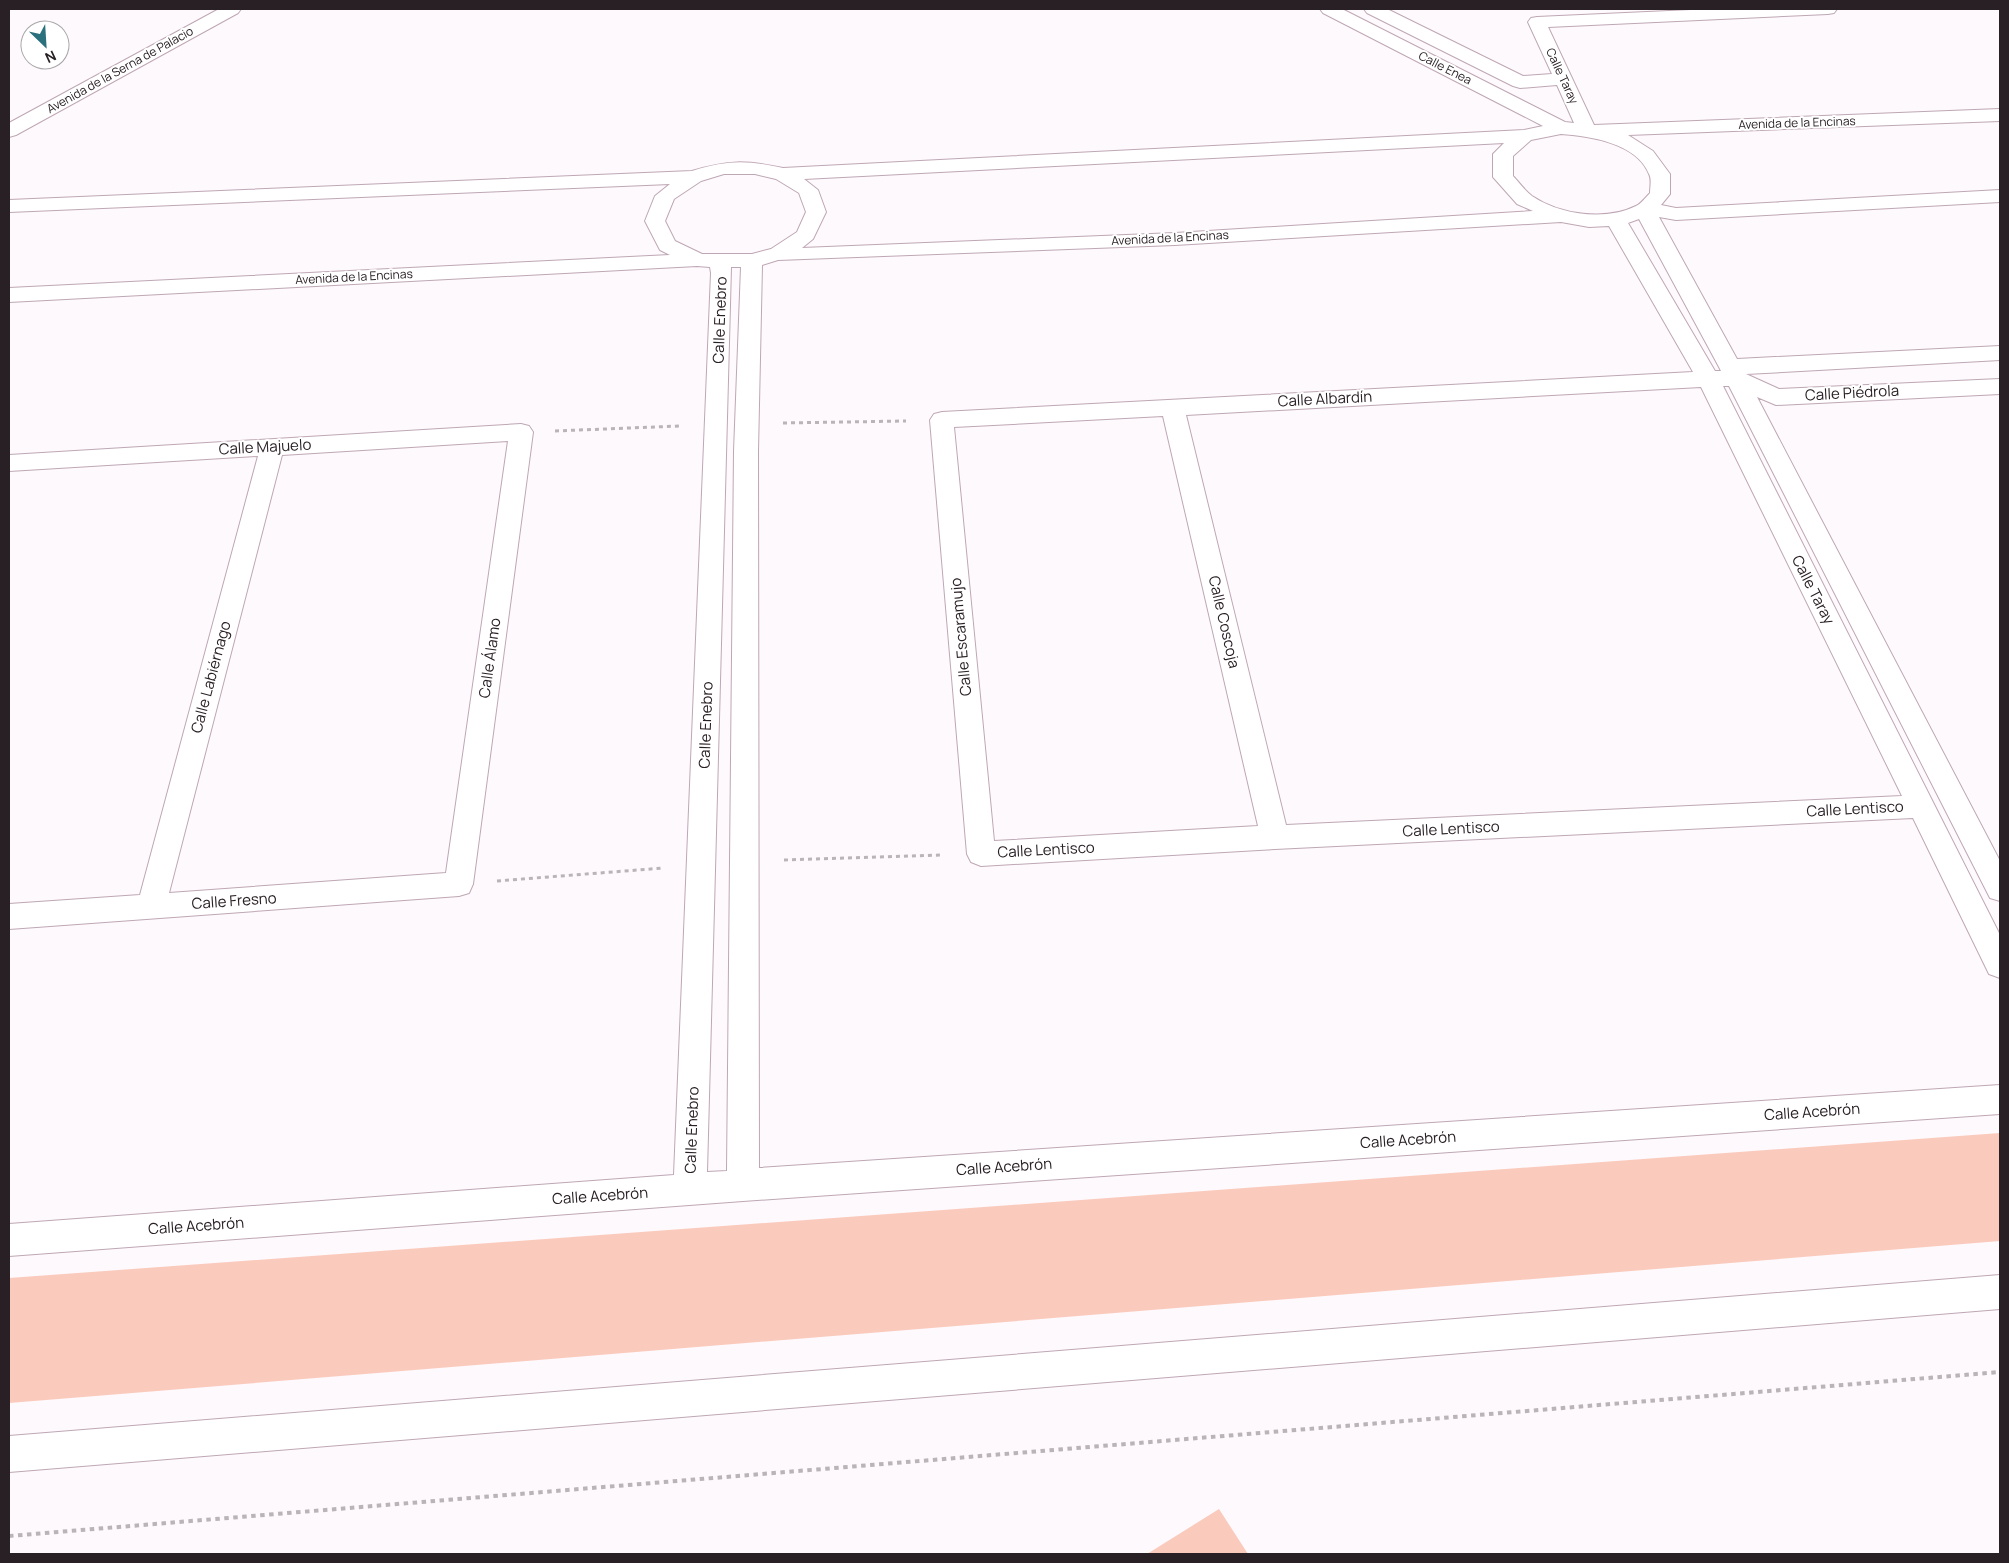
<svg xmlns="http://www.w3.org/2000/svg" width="2009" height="1563" font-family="Manrope,sans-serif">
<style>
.green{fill:#facabc}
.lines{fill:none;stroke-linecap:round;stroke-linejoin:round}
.street-casing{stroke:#bea7b4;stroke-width:2}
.secondary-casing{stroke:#bea7b4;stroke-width:2}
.path-far1{stroke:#bab4b8;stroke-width:3;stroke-dasharray:4 4;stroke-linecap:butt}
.path{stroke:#bab4b8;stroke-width:4;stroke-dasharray:4.5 4.5;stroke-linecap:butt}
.street{fill:#fff;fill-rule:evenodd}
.secondary{fill:#fff;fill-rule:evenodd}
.labels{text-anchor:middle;stroke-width:4;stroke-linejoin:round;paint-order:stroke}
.far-street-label{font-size:12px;fill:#292025;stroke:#fff}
.street-label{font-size:15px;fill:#292025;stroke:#fff}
</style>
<rect width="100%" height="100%" fill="#fef9fc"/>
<path class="green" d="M2000 1133V1241L9 1403V1278Z
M1219 1509 1248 1554H1147Z"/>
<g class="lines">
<g class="street-casing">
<path id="street" d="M219 9H241L238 13 16 135 9 137V123Z
M1320 9H1342L1565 122 1574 123 1557 85 1520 88 1513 86 1367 13 1364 9H1387L1523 76 1552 74 1528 22 1531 18 1537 17 1713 9H1837L1834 13 1828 14 1548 27 1594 125 2000 109V121L1628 135 1653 151 1667 170 1670 174V194L1661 205 1676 208 2000 190V202L1676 220 1659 217 1737 359 2000 346V360L1746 374 1779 389 2000 379V394L1776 405 1757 397 2000 861V901L1990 898 1729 386H1723L2000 935V978L1989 974 1913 818 1275 849 981 866 971 862 967 854 930 420 934 414 942 412 1693 372 1609 226 1589 227 1561 222 1175 245 778 260 762 265 758 451 759 1168 2000 1085V1114L743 1201 9 1256V1224L674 1175 711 273 710 267 697 266 9 302V288L670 255 660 250 645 221 655 196 670 184 9 212V200L692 171C728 160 746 160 783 168L1524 130 1543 126 1323 13ZM1561 134C1589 136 1637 143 1649 174 1652 179 1650 187 1650 193 1646 197 1641 204 1636 206 1606 221 1560 215 1532 196 1525 191 1519 182 1513 176V156L1531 140ZM1504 143 1493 154V177L1517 204 1533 211 1175 233 802 248 813 239 826 212 818 190 804 179ZM724 174H755L776 179 799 193 806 212 797 232 771 249 752 254H702L675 241 665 221 674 199 701 181ZM1639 219 1719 367 1721 371H1715L1628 223ZM731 267H741L734 451 727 1171 707 1172ZM1701 387 1902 796 1286 825 1186 415ZM1163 416 1258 826 994 841 954 427Z
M521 424 529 426 533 432 473 884 469 893 459 896 9 929V904L140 895 258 456 9 471V455ZM508 441 446 873 169 893 282 455Z"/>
</g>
<g class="secondary-casing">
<path id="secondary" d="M2000 1275V1309L9 1472V1436Z"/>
</g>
<path class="path-far1" d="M783 423 906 421
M555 431 679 426
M784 860 943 855
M497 881 663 868"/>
<path class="path" d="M9 1536 2000 1372"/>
<use href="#street" class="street"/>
<use href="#secondary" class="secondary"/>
</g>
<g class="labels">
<g class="far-street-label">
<text transform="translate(1445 68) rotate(27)" y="4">Calle Enea</text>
<text transform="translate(120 70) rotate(-29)" y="4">Avenida de la Serna de Palacio</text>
<text transform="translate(1562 76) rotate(65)" y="4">Calle Taray</text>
<text transform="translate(1797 123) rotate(-2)" y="4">Avenida de la Encinas</text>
<text transform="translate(1170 238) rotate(-3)" y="4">Avenida de la Encinas</text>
<text transform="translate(354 277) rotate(-3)" y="4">Avenida de la Encinas</text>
</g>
<g class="street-label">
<text transform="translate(720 320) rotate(-88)" y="5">Calle Enebro</text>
<text transform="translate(1852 393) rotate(-3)" y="5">Calle Piédrola</text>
<text transform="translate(1325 399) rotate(-3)" y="5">Calle Albardín</text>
<text transform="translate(265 447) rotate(-3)" y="5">Calle Majuelo</text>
<text transform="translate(1813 590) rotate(63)" y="5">Calle Taray</text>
<text transform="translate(1224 622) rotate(77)" y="5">Calle Coscoja</text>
<text transform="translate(961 637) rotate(-95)" y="5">Calle Escaramujo</text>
<text transform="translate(490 658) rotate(-82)" y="5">Calle Álamo</text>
<text transform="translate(211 677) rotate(-75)" y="5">Calle Labiérnago</text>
<text transform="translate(706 725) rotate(-88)" y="5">Calle Enebro</text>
<text transform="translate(1855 809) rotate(-3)" y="5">Calle Lentisco</text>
<text transform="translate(1451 829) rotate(-3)" y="5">Calle Lentisco</text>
<text transform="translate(1046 850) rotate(-3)" y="5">Calle Lentisco</text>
<text transform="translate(234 901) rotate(-4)" y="5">Calle Fresno</text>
<text transform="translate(1812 1112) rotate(-4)" y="5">Calle Acebrón</text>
<text transform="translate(692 1130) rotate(-88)" y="5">Calle Enebro</text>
<text transform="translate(1408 1140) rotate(-4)" y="5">Calle Acebrón</text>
<text transform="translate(1004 1167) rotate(-4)" y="5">Calle Acebrón</text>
<text transform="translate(600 1196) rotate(-4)" y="5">Calle Acebrón</text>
<text transform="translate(196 1226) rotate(-4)" y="5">Calle Acebrón</text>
</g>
</g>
<rect width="2009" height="1563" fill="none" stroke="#292025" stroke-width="20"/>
<g transform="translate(45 45) rotate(155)"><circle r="24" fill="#ffffff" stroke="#a9a6a8"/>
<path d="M0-4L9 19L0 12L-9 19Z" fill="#2a717d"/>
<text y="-8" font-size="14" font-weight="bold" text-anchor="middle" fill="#292025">N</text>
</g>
</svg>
